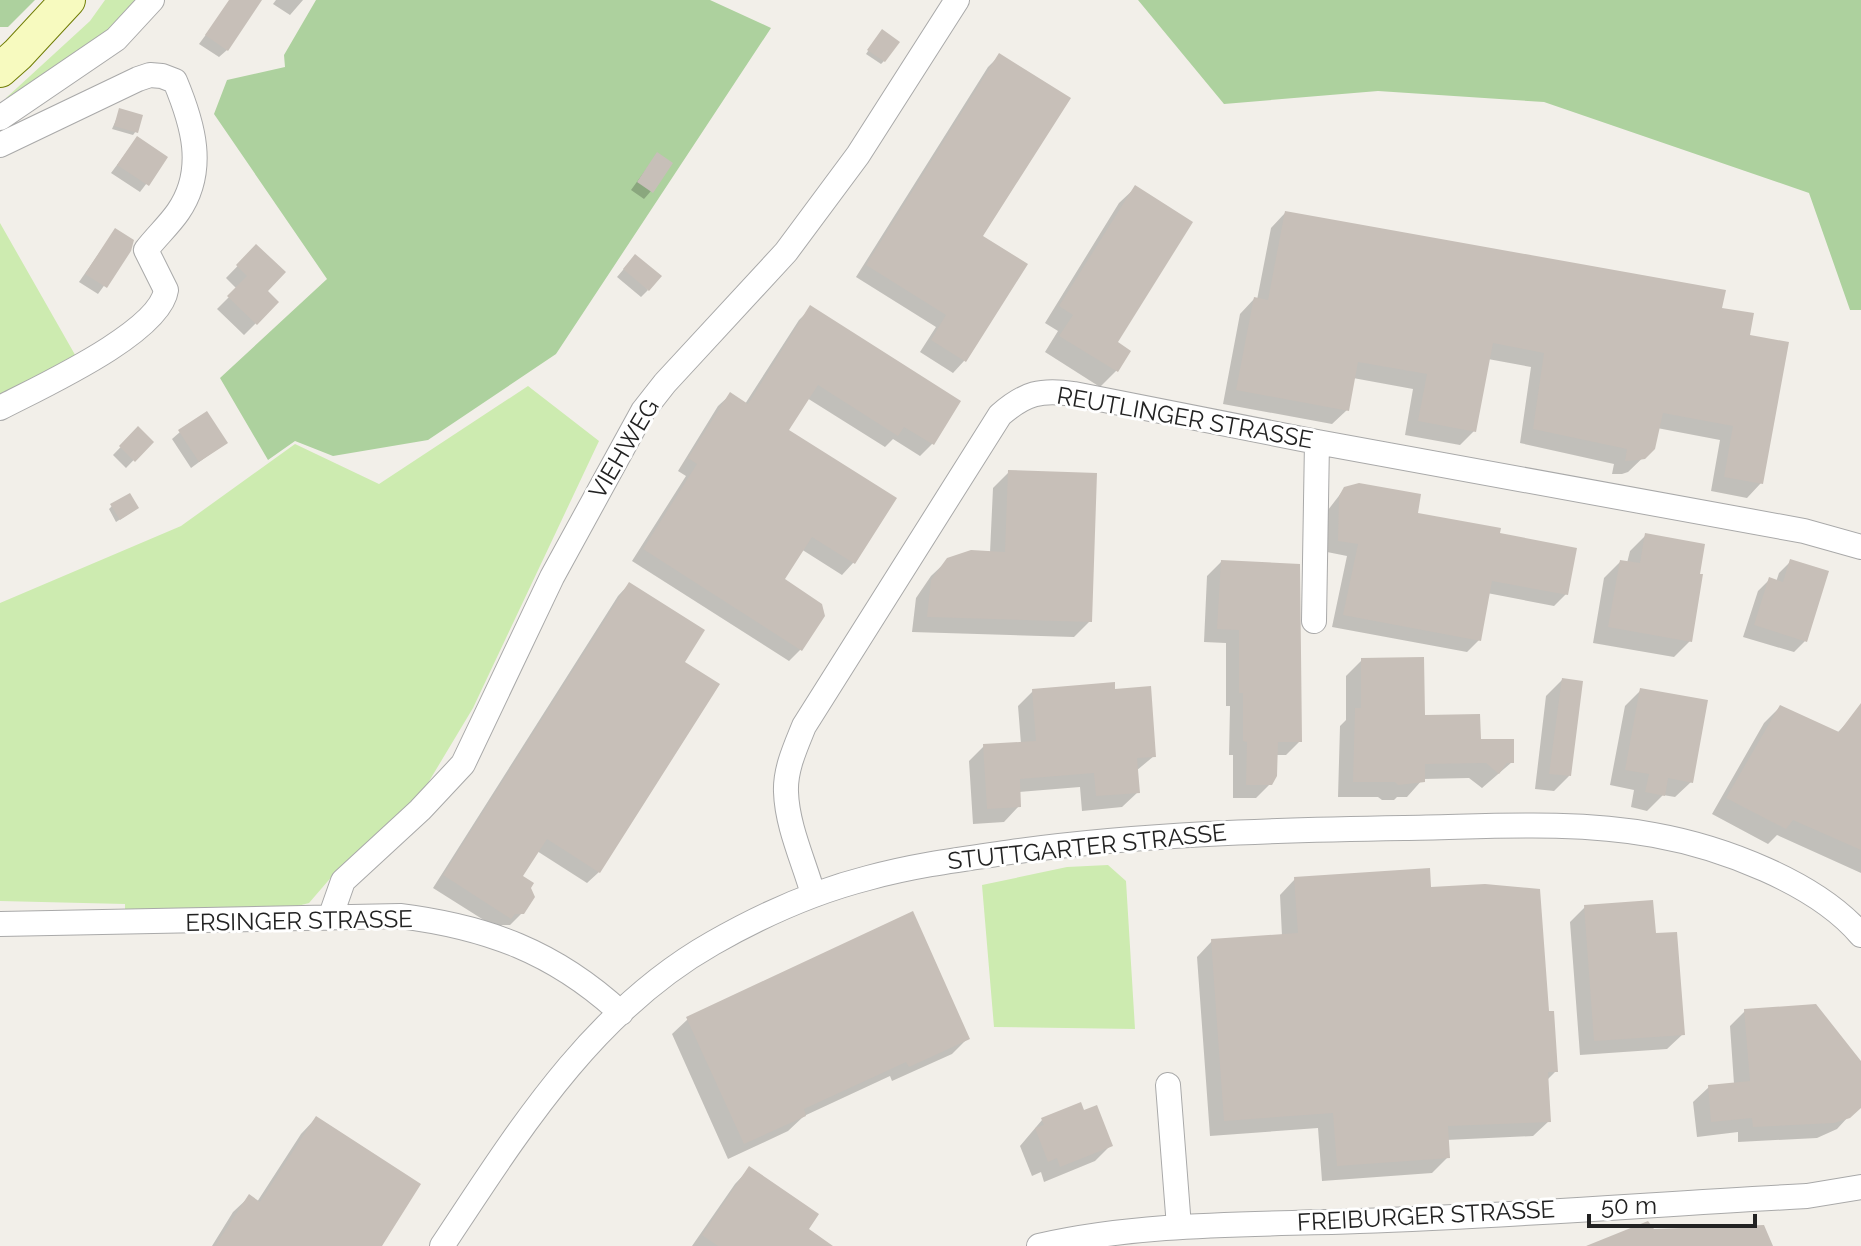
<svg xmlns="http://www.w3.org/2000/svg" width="1861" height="1246" font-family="Raleway,sans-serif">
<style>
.grass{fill:#cdebb0}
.forest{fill:#add19e}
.shadow{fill:#0003}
.building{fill:#c7bfb8}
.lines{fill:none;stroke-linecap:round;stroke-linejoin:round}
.minor-casing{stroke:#a9a9a9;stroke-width:26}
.secondary-casing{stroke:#707d05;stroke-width:36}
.minor{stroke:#fff;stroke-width:24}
.secondary{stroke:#f7fabf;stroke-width:34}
.labels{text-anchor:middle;stroke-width:6;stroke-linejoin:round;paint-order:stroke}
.street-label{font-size:24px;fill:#222;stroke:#fff}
</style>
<rect width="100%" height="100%" fill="#f2efe9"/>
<path class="grass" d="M105 0H135L110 32 9 105 6 98 90 21Z
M0 223 78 360 0 401Z
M528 386 599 441 473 708 410 813 334 874 309 903 290 908 125 913V904L0 901V603L181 526 295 444 379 484Z
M1108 865 1126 881 1135 1029 994 1027 982 885 1067 867Z"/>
<path class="forest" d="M0 0H35L8 27H0Z
M316 0H710L771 28 556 354 428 440 333 456 295 441 268 460 220 378 327 279 214 114 227 80 285 67 284 55Z
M1138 0H1861V310H1850L1809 193 1544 102 1378 91 1224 104Z"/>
<path class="shadow" d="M276 0H303L290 15 273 4Z
M230 2 227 50 219 57 199 44Z
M879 35 884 61 881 64 866 54Z
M1000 55 964 361 953 373 920 352 936 327 856 277 988 67Z
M120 111 136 131 133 135 112 129Z
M137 138 166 158 140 192 111 173Z
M657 154 651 191 644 199 631 190Z
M1135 188 1115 343 1128 352 1116 371 1100 387 1045 352 1058 331 1045 323 1119 203Z
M1285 213 1720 309 1748 337 1761 483 1747 498 1711 491 1720 440 1657 428 1653 448 1628 472 1622 474H1612L1614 464 1520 443 1531 367 1488 359 1474 431 1460 445 1405 435 1413 389 1353 378 1347 410 1332 424 1223 404 1240 314 1254 299 1257 300 1271 228Z
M115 230 130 250 98 294 79 282Z
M256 247 265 291 277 302 244 335 217 309 237 289 226 278Z
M628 264 648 290 641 297 617 277Z
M811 308 959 402 932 444 920 456 893 439 885 447 807 398 786 430 894 499 853 563 842 575 801 549 782 580 801 649 789 661 632 561 686 476 678 471 718 406 730 395 745 404 799 320Z
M138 429 151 442 126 468 113 455Z
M180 432 225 443 191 468 172 439Z
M1009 472 1090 621 1074 637 912 632 916 598 931 576 948 560 990 553 993 488Z
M1345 488 1415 515 1498 535 1566 594 1554 606 1487 593 1479 640 1467 652 1332 627 1347 556 1327 552 1328 510Z
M112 506 133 511 116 522 109 509Z
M1645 536 1690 641 1674 657 1593 643 1604 578 1620 562 1627 563 1630 551Z
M1791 561 1805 641 1794 652 1743 637 1758 591 1770 579 1776 582 1779 573Z
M1221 562 1300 741 1286 755H1275L1270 784 1256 798H1233V755H1229L1230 706H1226V643L1204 642 1207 576Z
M629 584 599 872 587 883 537 851 520 877 522 913 510 925H502L498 929 433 888 618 596Z
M1362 660 1423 717 1479 741 1512 762 1482 788 1469 778 1423 779 1407 797H1397L1394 800H1382L1378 797H1338L1340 726 1346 720V676Z
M1562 680 1569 776 1554 791 1535 789 1546 696Z
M1641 690 1691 782 1675 797 1663 795 1647 811 1631 807 1634 790 1610 785 1625 706Z
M1033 691H1113L1154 756 1136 771 1138 792 1122 807 1082 811 1080 787 1019 792V806L1004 822 973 824 969 761 984 746 1021 744 1018 706Z
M1780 707 1837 733 1852 718 1861 723V873L1777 835 1768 844 1712 814 1764 723Z
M1295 879 1430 889 1547 1014 1556 1071 1546 1081 1549 1121 1533 1136 1446 1140 1448 1157 1432 1173 1322 1181 1318 1128 1210 1136 1197 957 1212 941 1282 936 1280 895Z
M1585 907 1654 935 1683 1034 1667 1049 1580 1055 1570 922Z
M1745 1011 1861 1065V1103L1837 1129 1817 1138 1738 1142V1132L1697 1137 1693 1102 1709 1087 1734 1084 1730 1026Z
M688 1019 968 1038 952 1054 892 1081 890 1076 804 1116 788 1131 728 1159 672 1034Z
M316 1118 379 1246H212L233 1212 249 1197 257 1202 301 1134Z
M1042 1120 1111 1145 1095 1161 1044 1182 1041 1172 1032 1176 1020 1146Z
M749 1169 823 1246H692L735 1184Z"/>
<path class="building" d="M229 0H262L228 51 205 35Z
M882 29 900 42 885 62 867 50Z
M999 53 1071 98 983 236 1028 264 966 362 931 340 946 315 866 265Z
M119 108 143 115 138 133 114 126Z
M137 136 168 157 149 186 117 165Z
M657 152 673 163 653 193 637 182Z
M1135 185 1193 222 1118 342 1131 351 1118 372 1059 336 1073 315 1059 306Z
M1285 211 1726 290 1722 308 1754 313 1750 335 1789 342 1763 484 1724 477 1733 426 1663 413 1655 449 1645 459 1638 460 1625 461 1627 449 1533 429 1544 353 1493 343 1476 432 1418 421 1427 374 1358 362 1349 411 1236 390 1254 297 1268 300Z
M115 228 134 240 131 251 107 288 85 274Z
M256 244 286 272 268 291 279 302 257 325 227 296 247 276 236 265Z
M635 254 662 276 649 291 623 269Z
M810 305 961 401 934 445 904 427 898 436 818 385 789 430 897 498 855 564 812 537 785 579 822 604 825 616 802 651 643 549 697 464 688 458 730 392 748 404Z
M207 411 228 443 199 462 178 430Z
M138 426 154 442 135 462 119 446Z
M1008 470 1097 473 1092 622 927 617 931 580 947 558 971 550 1005 552Z
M1359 483 1421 494 1418 513 1501 528 1500 533 1577 548 1568 595 1492 581 1481 641 1343 615 1358 544 1338 541 1339 496 1344 487Z
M130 493 139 508 120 520 110 504Z
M1645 533 1705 544 1700 574H1703L1692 642 1608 627 1620 560 1640 563Z
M1790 559 1829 571 1807 642 1754 625 1769 577 1783 582Z
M1221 560 1300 564 1302 742H1278L1277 776 1272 785H1246L1247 742 1243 741V693H1239V630L1217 629Z
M629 582 705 630 685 662 720 684 600 873 547 839 523 876 534 883 531 888 535 897 524 914H515L511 919 443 875Z
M1424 657 1425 715 1480 714 1481 739H1514V763H1507L1499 774 1486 763 1425 764V782L1398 785 1395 782H1353L1355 708H1361V658Z
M1562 678 1583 681 1571 776 1549 774Z
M1115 682V689L1151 686 1156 757 1137 758 1140 793 1096 796 1094 773 1020 779 1021 807 987 809 983 744 1036 741 1032 689Z
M1640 688 1708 700 1693 783 1668 778 1665 796 1645 792 1649 774 1625 770Z
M1861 703V850L1793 820 1786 829 1726 798 1780 705 1839 732Z
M1430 868 1431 887 1485 884 1540 889 1549 1011H1554L1558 1072H1548L1551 1122 1448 1126 1450 1158 1337 1166 1333 1113 1224 1121 1211 939 1298 933 1294 877Z
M1653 900 1656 933 1677 932 1685 1035 1594 1041 1584 905Z
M913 911 970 1039 909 1067 906 1062 804 1109 806 1116 744 1144 686 1017Z
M1816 1004 1861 1061V1108L1850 1118 1834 1123 1753 1127 1752 1118 1711 1122 1708 1085 1750 1081 1744 1009Z
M1081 1102 1084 1110 1097 1105 1113 1146 1060 1167 1057 1158 1048 1162 1035 1128 1044 1125 1041 1118Z
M316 1116 421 1184 382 1246H215L249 1194 260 1202Z
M749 1166 819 1214 809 1229 833 1246H718L702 1235Z
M1648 1221 1654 1229 1764 1225 1773 1246H1586Z"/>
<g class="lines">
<g class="minor-casing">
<path id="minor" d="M0 118 116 39 152 0
M0 145 138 79 150 75 162 76 175 81C193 124 207 170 178 212 169 225 156 237 146 250L166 290C160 333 38 388 0 408
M1314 621 1317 442
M813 894C804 862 787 826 786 792 785 769 796 746 804 726L1000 415C1025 393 1041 389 1074 394L1317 442 1804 531 1861 547
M330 918 343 881 420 810 463 764 552 577 643 411 665 383 786 252 858 155 957 0
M0 924 400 916C487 927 555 952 621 1013
M1168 1085 1179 1227
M442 1246C517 1133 591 1012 713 943 762 915 813 892 868 878 915 865 963 859 1011 852 1141 834 1273 830 1404 828 1487 827 1572 820 1654 835 1721 847 1816 882 1861 935
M1039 1246C1144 1222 1252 1225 1359 1221 1508 1216 1658 1204 1807 1196L1861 1187"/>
</g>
<g class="secondary-casing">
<path id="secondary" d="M0 70 18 54 68 0"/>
</g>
<use href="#minor" class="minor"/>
<use href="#secondary" class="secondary"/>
</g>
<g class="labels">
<g class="street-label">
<text transform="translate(1185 418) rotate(10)" y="8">REUTLINGER STRASSE</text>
<text transform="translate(624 449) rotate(-59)" y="8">VIEHWEG</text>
<text transform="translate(1087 847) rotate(-6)" y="8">STUTTGARTER STRASSE</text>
<text transform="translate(299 921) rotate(-1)" y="8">ERSINGER STRASSE</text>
<text transform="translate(1426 1216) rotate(-3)" y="8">FREIBURGER STRASSE</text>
</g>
</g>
<path d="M1589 1214v12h166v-12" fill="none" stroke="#222222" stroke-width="4"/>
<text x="1601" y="1214" font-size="24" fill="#222222" stroke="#ffffff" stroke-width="6" paint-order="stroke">50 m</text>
</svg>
